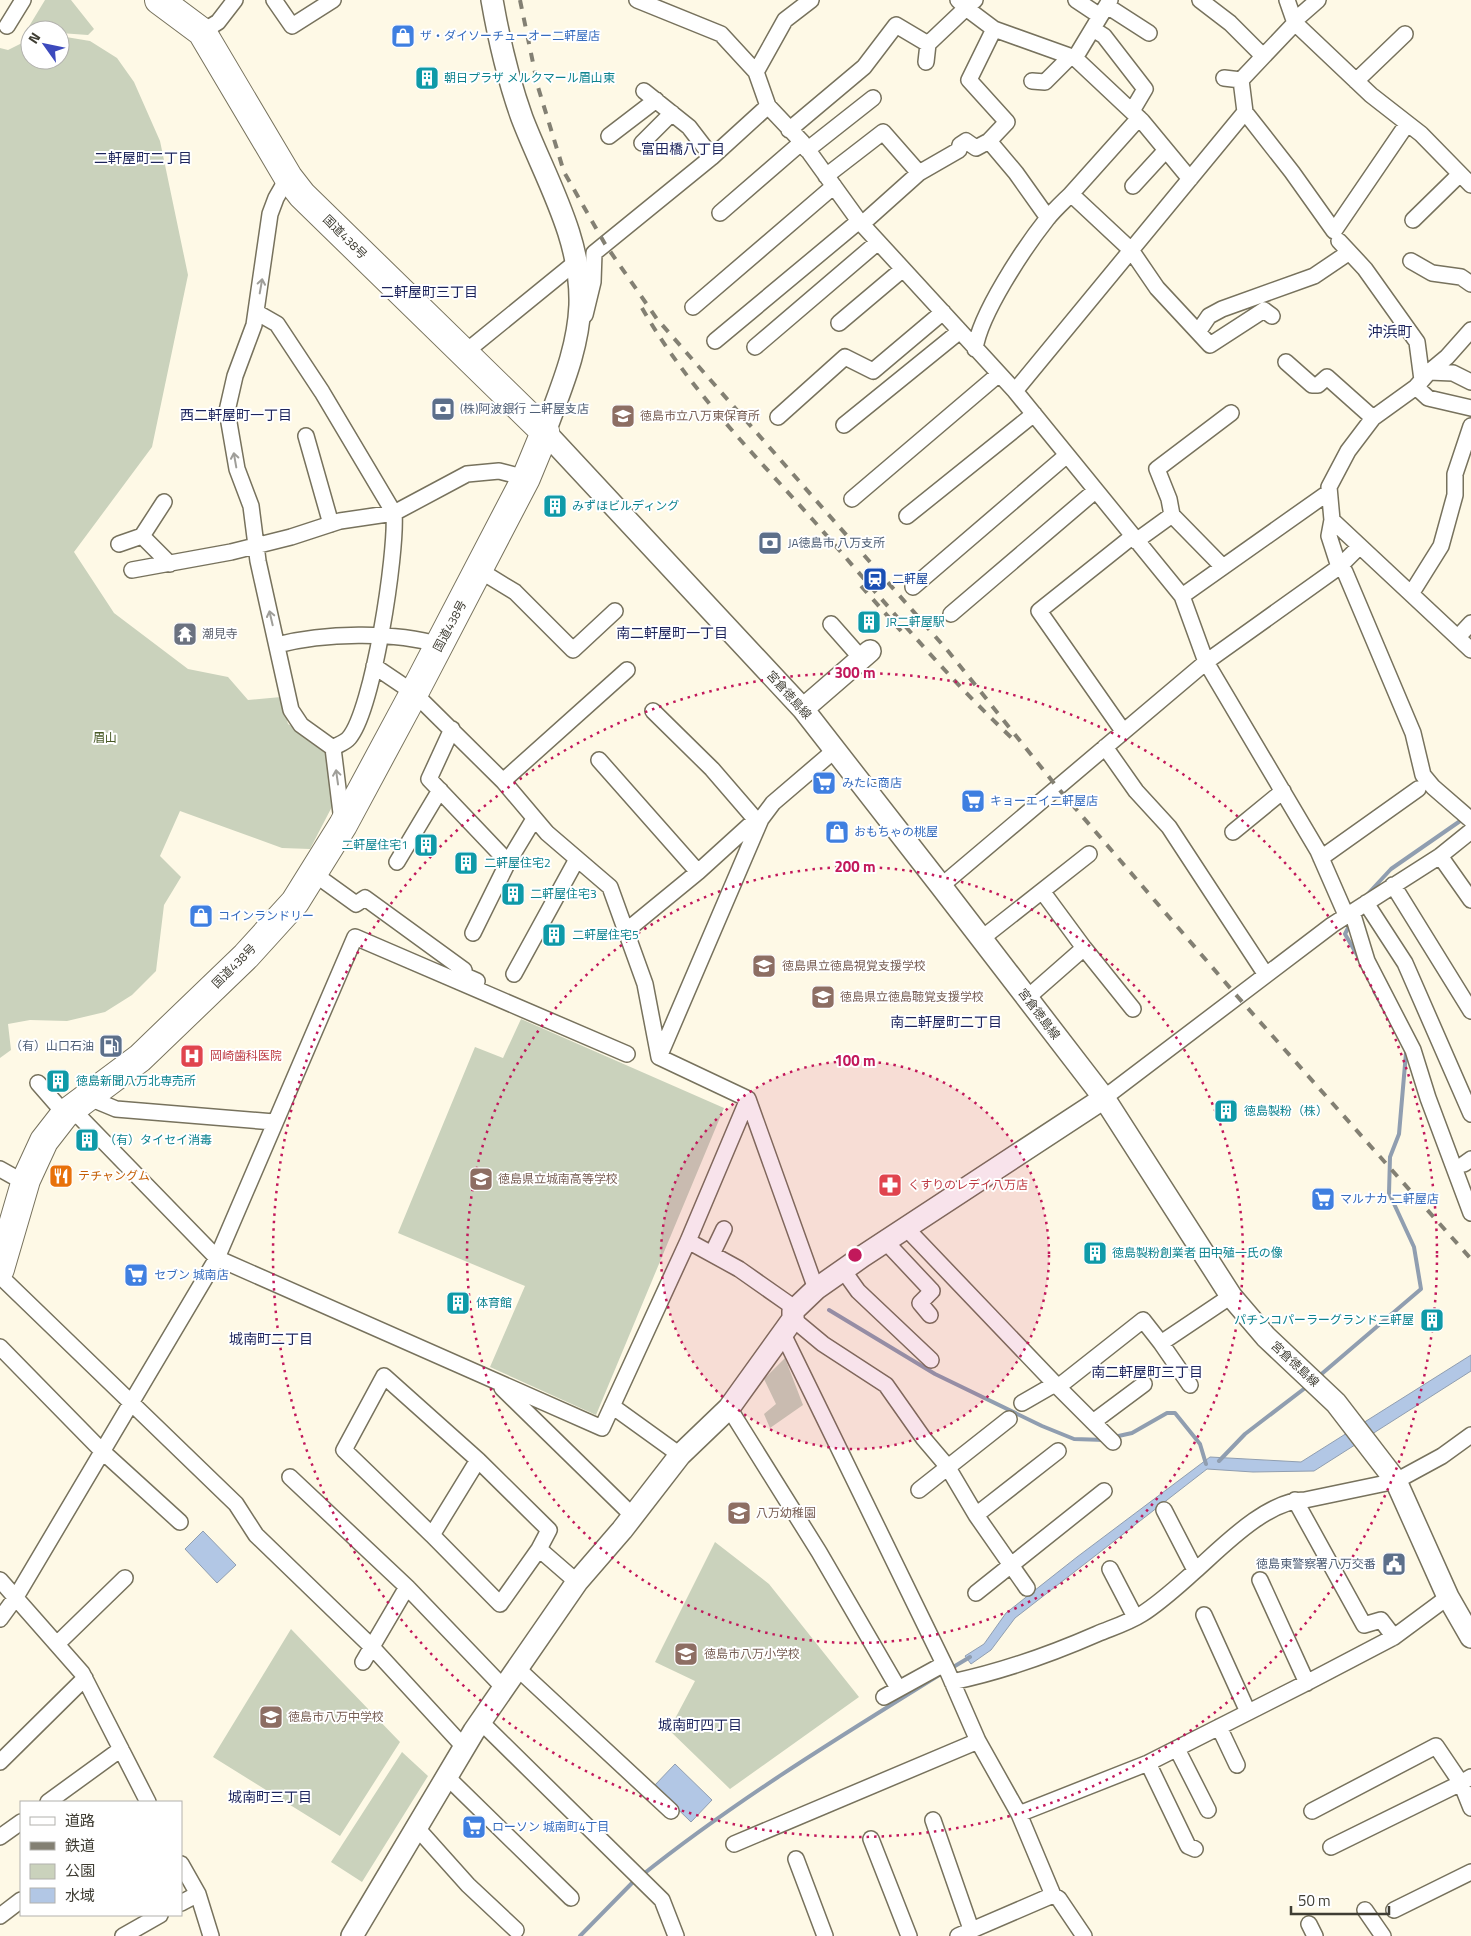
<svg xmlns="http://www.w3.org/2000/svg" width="1471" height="1936" font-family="'Titillium Web','Noto Sans JP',sans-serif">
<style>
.green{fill:#cad2bc}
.water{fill:#b2c7e5;stroke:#909eb0}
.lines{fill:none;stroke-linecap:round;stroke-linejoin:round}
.stream{stroke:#909eb0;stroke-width:4}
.street-casing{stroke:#77725d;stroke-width:18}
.secondary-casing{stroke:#77725d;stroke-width:24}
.highway-casing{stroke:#77725d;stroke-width:30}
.street{stroke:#fff;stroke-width:15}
.secondary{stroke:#fff;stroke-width:21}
.highway{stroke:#fff;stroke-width:28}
.rail{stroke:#838073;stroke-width:4;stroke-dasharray:9 9;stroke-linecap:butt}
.oneway{stroke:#9f9e99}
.ring{fill:none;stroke:#c2185b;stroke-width:2.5;stroke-dasharray:2.5 5}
.labels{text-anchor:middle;stroke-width:4;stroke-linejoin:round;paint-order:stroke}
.shop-label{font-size:12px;fill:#366cbe;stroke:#fff;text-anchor:start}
.culture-label{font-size:12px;fill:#0d838f;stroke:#fff;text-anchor:start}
.street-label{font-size:12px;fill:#3f3d33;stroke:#fff}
.service-label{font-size:12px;fill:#4e5e75;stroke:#fff;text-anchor:start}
.education-label{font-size:12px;fill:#785e54;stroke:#fff;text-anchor:start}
.transit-label{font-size:12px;fill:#164399;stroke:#fff;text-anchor:start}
.worship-label{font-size:12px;fill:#5b616d;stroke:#fff;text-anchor:start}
.park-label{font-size:12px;fill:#485925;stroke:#fff}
.health-label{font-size:12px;fill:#be3a42;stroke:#fff;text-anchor:start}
.food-label{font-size:12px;fill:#c56008;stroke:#fff;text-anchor:start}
.neighbourhood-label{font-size:14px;fill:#1c245c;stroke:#fff}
.quarter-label{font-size:15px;fill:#1c245c;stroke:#fff}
.centre{fill:#c2185b;stroke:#fff;stroke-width:2.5}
.ring-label{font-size:15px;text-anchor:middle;font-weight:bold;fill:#c2185b;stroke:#fff;stroke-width:4;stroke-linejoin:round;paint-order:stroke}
</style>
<rect width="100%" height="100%" fill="#fef9e6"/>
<path class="green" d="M45 0H71L94 29 88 35 60 33V30L28 28Z
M60 36 90 41 117 58 134 82 160 141 188 275 152 447 74 552 114 613 188 669 228 677 248 700 281 697 288 724 327 746 336 799 310 849 282 848 180 811 160 856 181 877 164 905 156 971 132 995 105 1012 67 1021 30 1020 8 1024 11 1050 0 1058V48L8 50 30 39V60H60Z
M521 1019 724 1108 596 1415 490 1367 525 1286 398 1233 475 1047 503 1058Z
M785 1358 803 1405 770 1428 764 1414 776 1404 764 1379Z
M715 1542 769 1584 859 1697 730 1789 669 1730 695 1681 655 1662Z
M291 1629 400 1742 340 1836 213 1757Z
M402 1752 428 1776 362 1882 331 1862Z"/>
<path class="water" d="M1471 1355V1371L1314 1471 1253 1472 1207 1469 1015 1618 991 1650 971 1664 965 1656 984 1644 1006 1613 1077 1557 1210 1457 1301 1462Z
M203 1531 236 1565 217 1583 185 1549Z
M675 1764 712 1800 691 1822 654 1786Z"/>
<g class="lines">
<path class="stream" d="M1365 897 1391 869 1463 819
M1351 922 1345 934 1360 960
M1374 991 1384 1009
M829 1310 935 1374 1042 1426 1074 1439 1105 1440
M1318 1377 1421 1289 1414 1247 1389 1193 1390 1157 1399 1134 1406 1053
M1114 1437 1132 1433 1167 1413H1175L1200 1444 1206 1464
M1219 1461 1245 1434 1309 1385
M950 1669 970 1657
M641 1876C736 1800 841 1736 944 1672
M580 1936 635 1880"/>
<g class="street-casing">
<path id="street" d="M274 0 292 26 333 0
M637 0 721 34 756 72
M811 0 785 20 756 72 768 106 802 142 859 221 1015 391
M958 0 966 8 975 0
M1076 0 1100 16
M1110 0 1075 58 1142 121 1190 179
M1200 0 1230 23 1263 56
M1287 0 1295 23 1241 80 1245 112 1015 391 1182 596 1206 662 1318 851 1346 915
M1107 6 1149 33
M1294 21 1318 0
M1295 23 1371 95 1421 134 1471 185
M7 26 23 0
M1093 29 1104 36 1145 89 1132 111
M202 32 218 22 235 0
M926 62 928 44 966 8 994 29 1075 58
M1224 78 1241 80
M1032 81 1045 82 1070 57
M1356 81 1405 34
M644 91 689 127 712 157
M1245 112 1292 172 1334 231 1407 124
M789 130 864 67 896 25 928 44
M609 136 656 100
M989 141 1007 122 969 80 994 29
M642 143 672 113
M807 150 873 98
M919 173 959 150 960 145 966 141 976 148 989 141 1016 173 1048 218
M826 176 883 132 919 173 862 224
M288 177 276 198 270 214 254 325 235 376 227 411 237 469 251 506 258 561 291 710 301 725 333 748 342 821
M1133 186 1166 150
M1071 194 1139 118
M720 213 802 142
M1413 220 1460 174
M1339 241 1365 269 1417 342 1422 380
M1411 261 1432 273 1461 277 1471 284
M693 307 834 186
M585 315 593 282 594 253 712 157 768 106
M839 323 903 269
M1198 332 1209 316 1222 309 1314 276 1348 253
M715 341 859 221
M755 347 878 242
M975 349C980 314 1024 248 1047 219 1054 210 1063 202 1071 194L1131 250 1157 288 1210 345 1264 310 1272 316
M463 354 576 262
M1286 362 1312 385H1318L1327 377 1373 418
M1429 372 1447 357 1471 330
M1471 382 1453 373 1429 372 1416 387 1373 418 1348 451 1329 487 1332 520 1329 536 1339 567 1345 572 1413 733 1423 775 1433 787 1471 820
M1416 387 1428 398 1471 408
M778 417 845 357 873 371 943 312
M844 425 960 331
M306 436 331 524
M852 499 999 374
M164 502 142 536 170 564
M1172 515 1223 567
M907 516 1034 414
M1332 520 1471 650
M1136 541 1172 515 1169 499 1157 469 1231 413
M119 544 142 536
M132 570 231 552 291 537 340 521 394 513 322 392 277 324 256 312
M479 570 515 592 573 650 615 611
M913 587 1067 455
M1411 594 1441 546 1455 495V474L1471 426
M1182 596 1329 492
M951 614 1095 491
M831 624 861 658
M1458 637 1471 623
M277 645C323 633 394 631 440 645
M374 666 414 693 503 781 547 833 610 887 645 984 659 1057 748 1099
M653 711 712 769 756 820
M452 729 429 779 508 862 534 819
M1123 731 1039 611 1133 536
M1105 747 1136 791 1169 827 1266 975
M333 748C337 745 345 743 349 738 373 710 397 553 394 513L467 474 499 471 526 478
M599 760 698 872
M503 781 627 670
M1233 832 1283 791
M1440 856 1471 900
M1321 858 1418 789
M397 862 440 790
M313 873 356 904 365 898 464 970 461 974 477 981
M1393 885 1471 1011
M941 886 1206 662 1339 567 1359 547
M1366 903 1405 963 1471 1114
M1352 912 1367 961 1413 1050 1428 1098 1471 1213
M626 931 698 872 752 823 761 819
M473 933 508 862
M981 939 1089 854
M1084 948 1133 1009
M514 974 577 859
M1027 998 1084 948 1042 891
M659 1057 761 819 773 803 835 750
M38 1083 65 1114
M87 1097 116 1109 274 1122
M1104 1098 1332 925 1440 856 1471 831
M72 1109 217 1258 602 1428 688 1241 748 1099 816 1289
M1464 1164 1471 1159
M0 1169 25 1183
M905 1227 1058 1387 1143 1320 1161 1343 1231 1296
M688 1241 739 1269 796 1309
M885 1241 932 1291 920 1303 930 1315
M712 1254 724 1229
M843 1270 858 1291 931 1360
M0 1276 236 1504 256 1535 372 1647 464 1747
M793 1319 823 1344 886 1385 924 1439 947 1466 976 1515 1027 1588
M782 1332 947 1670 978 1741 1019 1814 1053 1895 1059 1899 1084 1936
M1161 1343 1190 1385
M0 1347 102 1451 180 1522
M1058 1387 1113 1442
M502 1388 633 1516
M1022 1403 1055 1384
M612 1406 680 1455
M729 1408 819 1552 898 1688
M1093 1422 1144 1384
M290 1477 407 1587 504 1688
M919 1490 1009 1419
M1295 1500 1364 1625 1381 1620 1394 1637
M1164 1510 1195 1570
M976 1515 1058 1451
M432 1535 478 1460
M539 1549 549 1530 478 1460 384 1376 344 1450 432 1535 500 1604 539 1549 577 1582
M1110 1569 1135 1617
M0 1580 82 1673 148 1802
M1260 1580 1307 1683
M976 1593 1104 1491
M1204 1615 1248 1712
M0 1619 16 1597 217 1258 355 937 627 1054
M57 1644 125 1578
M363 1662 407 1587
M517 1668 671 1811
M952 1682C1004 1671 1049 1655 1097 1634 1111 1628 1128 1623 1142 1614 1161 1602 1178 1586 1195 1571 1222 1547 1267 1500 1305 1500L1396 1481 1442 1456 1471 1435
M884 1697 944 1664
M480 1721 662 1900 676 1936
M1219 1727 1237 1765
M1177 1749 1208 1810
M0 1762 85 1678
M1148 1763 1188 1846 1195 1849
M446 1776 571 1898
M1471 1777 1461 1783 1471 1808
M48 1802 121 1749
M1312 1811 1436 1746 1461 1783 1331 1847
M1019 1814 1148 1763 1310 1681 1394 1637 1448 1597
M933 1820 971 1929
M417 1828 468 1885 516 1930
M0 1837 21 1822
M871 1839 909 1936
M734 1844 978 1741
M796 1859 825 1936
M181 1864 198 1894 211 1936
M181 1903 198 1894
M1365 1910 1383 1936
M1394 1910 1471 1872
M0 1916 21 1900
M1309 1924 1315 1936
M123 1936 160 1915
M958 1936 1053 1895"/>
</g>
<g class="secondary-casing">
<path id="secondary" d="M492 0C499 40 508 79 522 118 545 178 582 238 580 305 578 351 560 390 545 432L803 709 941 886 1104 1098 1231 1296 1266 1337 1336 1403 1396 1481 1448 1597 1471 1637
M803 709 870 651
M352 1936 474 1731 577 1582 622 1530 680 1455 729 1408 793 1319V1311L816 1289 863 1256 1104 1098"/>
</g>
<g class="highway-casing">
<path id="highway" d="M0 1269 26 1180 44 1141 65 1114 140 1058 246 956 295 902 343 825 414 693 526 478 545 432 302 195 288 177 202 32 159 0"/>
</g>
<use href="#street" class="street"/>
<use href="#secondary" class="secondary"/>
<use href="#highway" class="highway"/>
<path class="rail" d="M520 0 538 87 564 172 605 244 657 319 948 651 1057 787 1237 996 1471 1259
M642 308C687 387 752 452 813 520 879 595 942 673 1015 741
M861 586 901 631"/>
</g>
<defs><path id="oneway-shaft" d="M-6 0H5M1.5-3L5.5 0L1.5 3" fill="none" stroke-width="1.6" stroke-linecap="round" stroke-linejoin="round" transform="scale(1.25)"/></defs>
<g class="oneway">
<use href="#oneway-shaft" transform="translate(261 286) rotate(-80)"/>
<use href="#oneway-shaft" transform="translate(235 460) rotate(-100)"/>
<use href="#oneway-shaft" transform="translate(271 618) rotate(-103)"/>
<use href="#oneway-shaft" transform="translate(337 777) rotate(-98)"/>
</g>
<circle cx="855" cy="1255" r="194" fill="#c2185b" fill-opacity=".12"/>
<g class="ring">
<circle cx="855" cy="1255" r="194"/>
<circle cx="855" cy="1255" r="388"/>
<circle cx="855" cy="1255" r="582"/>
</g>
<defs>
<g id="shop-square" transform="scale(1.25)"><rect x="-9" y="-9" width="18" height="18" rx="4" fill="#3f7fe0" stroke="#fff"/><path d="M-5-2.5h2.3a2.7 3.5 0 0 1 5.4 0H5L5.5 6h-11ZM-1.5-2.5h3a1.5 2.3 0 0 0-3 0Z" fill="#fff"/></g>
<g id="building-square" transform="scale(1.25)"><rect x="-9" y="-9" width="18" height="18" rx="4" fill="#0f9aa8" stroke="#fff"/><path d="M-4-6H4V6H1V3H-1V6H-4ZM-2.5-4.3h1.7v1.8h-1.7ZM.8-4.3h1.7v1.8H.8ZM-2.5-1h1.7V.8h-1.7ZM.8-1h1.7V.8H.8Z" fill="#fff"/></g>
<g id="bank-square" transform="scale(1.25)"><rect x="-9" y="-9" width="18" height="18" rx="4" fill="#5c6f8a" stroke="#fff"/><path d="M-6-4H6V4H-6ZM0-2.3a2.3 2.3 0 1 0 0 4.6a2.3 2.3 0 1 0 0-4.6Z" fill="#fff"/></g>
<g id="school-square" transform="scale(1.25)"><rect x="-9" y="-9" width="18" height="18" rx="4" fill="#8d6e63" stroke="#fff"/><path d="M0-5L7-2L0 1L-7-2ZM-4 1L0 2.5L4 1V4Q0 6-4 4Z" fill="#fff"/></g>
<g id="station-square" transform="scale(1.25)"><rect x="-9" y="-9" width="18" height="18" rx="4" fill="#1a4fb4" stroke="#fff"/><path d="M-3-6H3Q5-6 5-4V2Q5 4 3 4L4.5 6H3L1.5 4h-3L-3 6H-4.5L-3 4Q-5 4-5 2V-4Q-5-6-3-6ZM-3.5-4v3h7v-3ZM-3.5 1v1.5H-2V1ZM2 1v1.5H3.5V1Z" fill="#fff"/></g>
<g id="temple-square" transform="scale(1.25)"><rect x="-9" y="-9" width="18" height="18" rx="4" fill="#6b7280" stroke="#fff"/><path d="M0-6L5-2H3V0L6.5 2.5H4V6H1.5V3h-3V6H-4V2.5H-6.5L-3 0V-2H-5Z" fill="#fff"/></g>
<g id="supermarket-square" transform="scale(1.25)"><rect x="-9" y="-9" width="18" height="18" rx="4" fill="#3f7fe0" stroke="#fff"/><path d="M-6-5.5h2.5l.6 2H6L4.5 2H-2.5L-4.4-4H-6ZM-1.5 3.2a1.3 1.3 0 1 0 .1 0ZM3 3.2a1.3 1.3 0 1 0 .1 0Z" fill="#fff"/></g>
<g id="fuel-square" transform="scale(1.25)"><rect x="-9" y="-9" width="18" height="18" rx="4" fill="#5c6f8a" stroke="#fff"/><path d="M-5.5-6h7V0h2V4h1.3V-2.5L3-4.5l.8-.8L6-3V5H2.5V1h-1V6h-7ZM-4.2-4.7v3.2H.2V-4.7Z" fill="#fff"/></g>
<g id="hospital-square" transform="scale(1.25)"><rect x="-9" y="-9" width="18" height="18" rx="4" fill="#e0444e" stroke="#fff"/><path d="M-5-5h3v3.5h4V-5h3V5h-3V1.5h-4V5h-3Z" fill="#fff"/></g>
<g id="restaurant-square" transform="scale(1.25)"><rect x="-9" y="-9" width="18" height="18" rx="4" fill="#e8710a" stroke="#fff"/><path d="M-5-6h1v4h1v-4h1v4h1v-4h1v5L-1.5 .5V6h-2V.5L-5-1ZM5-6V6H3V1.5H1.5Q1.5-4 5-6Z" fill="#fff"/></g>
<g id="pharmacy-square" transform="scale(1.25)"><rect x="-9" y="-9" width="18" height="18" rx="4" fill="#e0444e" stroke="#fff"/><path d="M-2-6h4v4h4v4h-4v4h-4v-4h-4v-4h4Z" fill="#fff"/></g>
<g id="civic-square" transform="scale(1.25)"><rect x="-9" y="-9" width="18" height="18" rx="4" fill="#5c6f8a" stroke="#fff"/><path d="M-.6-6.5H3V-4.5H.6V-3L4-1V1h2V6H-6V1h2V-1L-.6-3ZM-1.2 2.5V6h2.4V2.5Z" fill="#fff"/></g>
</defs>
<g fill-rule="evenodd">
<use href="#shop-square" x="403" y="36"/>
<use href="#building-square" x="427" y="78"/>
<use href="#bank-square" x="443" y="409"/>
<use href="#school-square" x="623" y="416"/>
<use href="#building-square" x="555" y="506"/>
<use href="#bank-square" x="770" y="543"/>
<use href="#station-square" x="875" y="579"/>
<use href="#building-square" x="869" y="622"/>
<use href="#temple-square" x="185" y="634"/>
<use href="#supermarket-square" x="824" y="783"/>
<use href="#supermarket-square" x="973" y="801"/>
<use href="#shop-square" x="837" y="832"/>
<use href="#building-square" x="426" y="845"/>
<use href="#building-square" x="466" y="863"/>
<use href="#building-square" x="513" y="894"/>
<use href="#shop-square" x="201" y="916"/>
<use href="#building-square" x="554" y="935"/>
<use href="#school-square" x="764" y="966"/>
<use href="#school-square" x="823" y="997"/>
<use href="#fuel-square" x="111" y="1046"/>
<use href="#hospital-square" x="192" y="1056"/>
<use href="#building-square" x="58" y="1081"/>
<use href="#building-square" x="1226" y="1111"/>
<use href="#building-square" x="87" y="1140"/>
<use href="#restaurant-square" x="61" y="1176"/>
<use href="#school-square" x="481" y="1179"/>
<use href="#pharmacy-square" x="890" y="1185"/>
<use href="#supermarket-square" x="1323" y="1199"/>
<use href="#building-square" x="1095" y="1253"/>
<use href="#supermarket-square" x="136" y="1275"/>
<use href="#building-square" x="458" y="1303"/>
<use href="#building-square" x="1432" y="1320"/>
<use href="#school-square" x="739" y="1513"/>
<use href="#civic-square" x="1394" y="1564"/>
<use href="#school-square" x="686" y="1654"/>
<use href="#school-square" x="271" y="1717"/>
<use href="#supermarket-square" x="474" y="1827"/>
</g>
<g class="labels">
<g class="shop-label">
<text x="420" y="40">ザ・ダイソーチューオー二軒屋店</text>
<text x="842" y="787">みたに商店</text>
<text x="990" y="805">キョーエイ二軒屋店</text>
<text x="854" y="836">おもちゃの桃屋</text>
<text x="218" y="920">コインランドリー</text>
<text x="1340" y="1203">マルナカ 二軒屋店</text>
<text x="154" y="1279">セブン 城南店</text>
<text x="492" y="1831">ローソン 城南町4丁目</text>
</g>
<g class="culture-label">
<text x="444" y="82">朝日プラザ メルクマール眉山東</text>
<text x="572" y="510">みずほビルディング</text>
<text x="886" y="626">JR二軒屋駅</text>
<text x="408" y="849" text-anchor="end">二軒屋住宅1</text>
<text x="484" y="867">二軒屋住宅2</text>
<text x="530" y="898">二軒屋住宅3</text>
<text x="572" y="939">二軒屋住宅5</text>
<text x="76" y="1085">徳島新聞八万北専売所</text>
<text x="1244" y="1115">徳島製粉（株）</text>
<text x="104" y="1144">（有）タイセイ消毒</text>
<text x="1112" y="1257">徳島製粉創業者 田中殖一氏の像</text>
<text x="476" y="1307">体育館</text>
<text x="1414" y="1324" text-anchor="end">パチンコパーラーグランド二軒屋</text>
</g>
<g class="street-label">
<text transform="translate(345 237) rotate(45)" y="4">国道438号</text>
<text transform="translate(450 626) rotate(-62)" y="4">国道438号</text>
<text transform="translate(789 695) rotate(48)" y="4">宮倉徳島線</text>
<text transform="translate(234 966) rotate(-45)" y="4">国道438号</text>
<text transform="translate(1039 1014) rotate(53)" y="4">宮倉徳島線</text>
<text transform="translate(1295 1364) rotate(43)" y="4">宮倉徳島線</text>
</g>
<g class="service-label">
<text x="460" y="413">(株)阿波銀行 二軒屋支店</text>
<text x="788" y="547">JA徳島市 八万支所</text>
<text x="94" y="1050" text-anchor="end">（有）山口石油</text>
<text x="1376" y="1568" text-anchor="end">徳島東警察署八万交番</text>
</g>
<g class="education-label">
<text x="640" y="420">徳島市立八万東保育所</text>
<text x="782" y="970">徳島県立徳島視覚支援学校</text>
<text x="840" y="1001">徳島県立徳島聴覚支援学校</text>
<text x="498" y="1183">徳島県立城南高等学校</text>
<text x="756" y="1517">八万幼稚園</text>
<text x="704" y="1658">徳島市八万小学校</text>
<text x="288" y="1721">徳島市八万中学校</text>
</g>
<g class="transit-label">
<text x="892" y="583">二軒屋</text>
</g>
<g class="worship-label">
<text x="202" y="638">潮見寺</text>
</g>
<g class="park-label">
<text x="105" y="742">眉山</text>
</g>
<g class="health-label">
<text x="210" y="1060">岡崎歯科医院</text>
<text x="908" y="1189">くすりのレデイ八万店</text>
</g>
<g class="food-label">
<text x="78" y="1180">テチャングム</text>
</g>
<g class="neighbourhood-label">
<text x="683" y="154">富田橋八丁目</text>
<text x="143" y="163">二軒屋町二丁目</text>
<text x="429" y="297">二軒屋町三丁目</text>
<text x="236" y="420">西二軒屋町一丁目</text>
<text x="672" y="638">南二軒屋町一丁目</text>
<text x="946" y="1027">南二軒屋町二丁目</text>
<text x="271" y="1344">城南町二丁目</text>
<text x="1147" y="1377">南二軒屋町三丁目</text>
<text x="700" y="1730">城南町四丁目</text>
<text x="270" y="1802">城南町三丁目</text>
</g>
<g class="quarter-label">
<text x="1390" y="337">沖浜町</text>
</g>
</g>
<circle cx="855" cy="1255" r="8" class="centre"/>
<g class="ring-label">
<text x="855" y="678">300 m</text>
<text x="855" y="872">200 m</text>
<text x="855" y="1066">100 m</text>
</g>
<rect x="20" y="1801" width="162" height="115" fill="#ffffff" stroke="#b2b1ad"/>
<rect x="30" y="1817" width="25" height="8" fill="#ffffff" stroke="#b2b1ad"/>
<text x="65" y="1826" font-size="15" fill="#3f3d33">道路</text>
<rect x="30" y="1842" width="25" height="8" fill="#838073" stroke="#b2b1ad"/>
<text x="65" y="1851" font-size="15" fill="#3f3d33">鉄道</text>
<rect x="30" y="1864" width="25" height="15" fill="#cad2bc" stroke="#b2b1ad"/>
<text x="65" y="1876" font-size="15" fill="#3f3d33">公園</text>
<rect x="30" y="1888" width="25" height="15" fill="#b2c7e5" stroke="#b2b1ad"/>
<text x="65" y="1901" font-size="15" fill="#3f3d33">水域</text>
<g transform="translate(45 45) rotate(303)"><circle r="24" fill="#ffffff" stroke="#b2b1ad"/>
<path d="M0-4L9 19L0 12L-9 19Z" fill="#3c4abd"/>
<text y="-8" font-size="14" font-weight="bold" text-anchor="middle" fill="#3f3d33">N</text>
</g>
<path d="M1291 1906v8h98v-8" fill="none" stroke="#3f3d33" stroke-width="2.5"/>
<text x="1298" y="1906" font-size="15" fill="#3f3d33" stroke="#ffffff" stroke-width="4" paint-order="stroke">50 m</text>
</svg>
